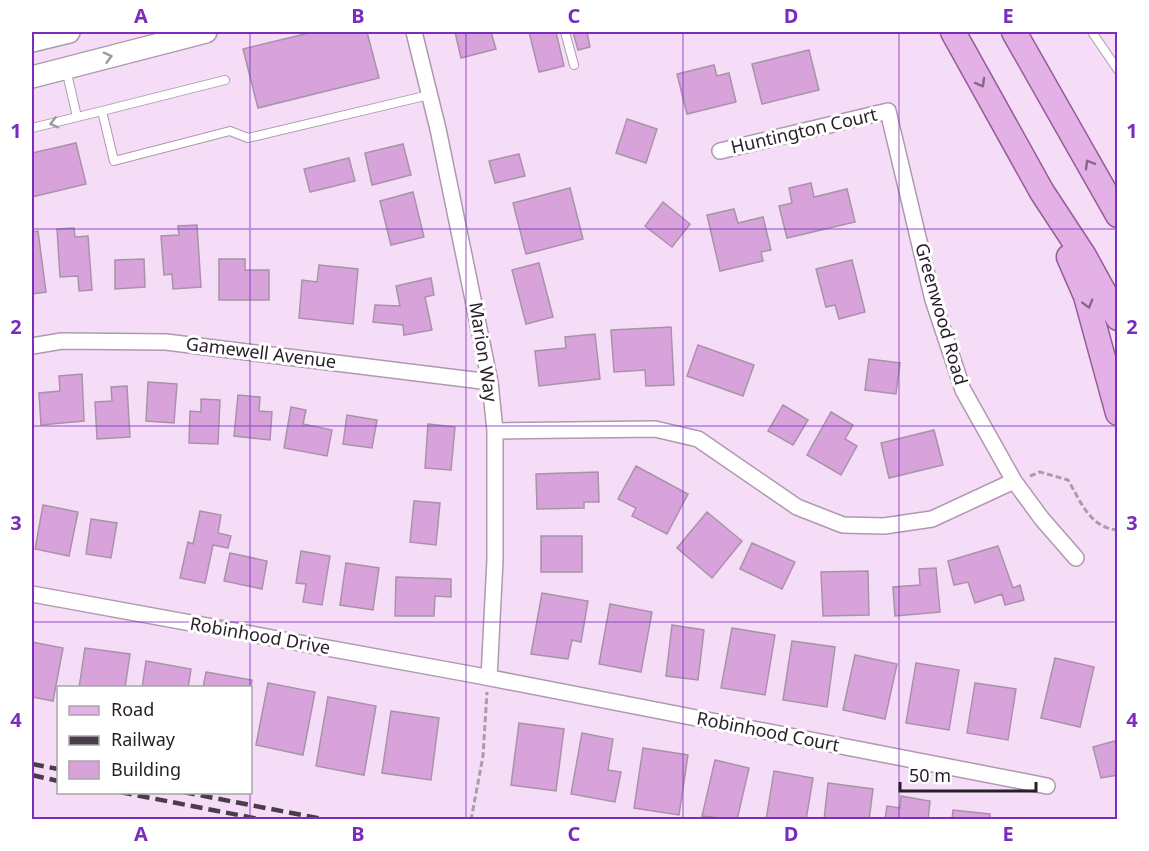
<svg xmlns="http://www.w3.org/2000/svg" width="1149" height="851" font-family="'Noto Sans',sans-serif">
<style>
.building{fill:#d7a3da;stroke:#a892a9;stroke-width:1.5}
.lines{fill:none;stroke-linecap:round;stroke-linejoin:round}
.service-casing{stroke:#af98b0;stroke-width:10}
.minor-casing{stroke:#af98b0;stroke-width:18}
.secondary-casing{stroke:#af98b0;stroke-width:24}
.primary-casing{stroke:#955c98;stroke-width:27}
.path{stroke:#ae9aaf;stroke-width:3;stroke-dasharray:6 3;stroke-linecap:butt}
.service{stroke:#fff;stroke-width:8}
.minor{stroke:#fff;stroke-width:15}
.secondary{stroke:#fff;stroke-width:21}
.primary{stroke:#e3b1e6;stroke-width:24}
.rail{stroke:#483d48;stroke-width:4.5;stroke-dasharray:12 6;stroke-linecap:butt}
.oneway{stroke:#9e9a9e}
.oneway2{stroke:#856886}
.grid{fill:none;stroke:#7b2cbf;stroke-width:1.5;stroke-opacity:0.55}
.labels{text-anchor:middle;stroke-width:6;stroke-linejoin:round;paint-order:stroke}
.street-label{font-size:18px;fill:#271e27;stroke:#fff}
.neatline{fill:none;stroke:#7b2cbf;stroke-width:2}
.grid-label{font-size:20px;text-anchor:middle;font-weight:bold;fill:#7b2cbf}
</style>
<rect width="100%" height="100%" fill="#f6ddf7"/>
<path class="building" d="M313 32H367L379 78 258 108 243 49Z
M455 32H491L496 49 461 58Z
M529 32H556L564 66 539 72Z
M573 32H587L590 47 578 50Z
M809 50 819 90 762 104 752 64Z
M714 65 717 76 729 73 736 102 687 114 677 74Z
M627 119 657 129 646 163 616 153Z
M76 143 86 184 32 197V153Z
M403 144 411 175 372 185 365 153Z
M519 154 525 176 495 183 489 161Z
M349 158 355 181 310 192 304 169Z
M811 183 814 197 847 189 855 222 787 238 779 206 792 203 789 188Z
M570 188 583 239 526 254 513 203Z
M413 192 424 237 391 245 380 201Z
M663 202 690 224 672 247 645 226Z
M734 209 738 223 763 217 771 250 761 252 763 261 720 271 707 215Z
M197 225 201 287 173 289 172 274 164 275 161 236 179 235 178 226Z
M74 228 75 237 88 236 92 290 79 291 78 276 60 277 57 229Z
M38 231 46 292 32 294V232Z
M144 259 145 287 115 289V260Z
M219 259H245V270H269V300H219Z
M852 260 865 312 839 319 835 305 826 307 816 269Z
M539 263 553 317 526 324 512 270Z
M319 265 358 269 353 324 299 318 302 280 317 282Z
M431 278 434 295 425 297 432 330 404 335 403 325 373 322 375 305 400 306 396 286Z
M671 327 674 385 646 386 645 370 614 372 611 330Z
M595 334 600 379 539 386 535 351 566 348 565 337Z
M698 345 754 365 743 396 687 376Z
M869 359 900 363 896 394 865 390Z
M82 374 84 421 41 425 39 393 60 391 59 376Z
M148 382 177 384 174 423 146 421Z
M127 386 130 437 97 439 95 402 112 401 111 387Z
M238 395 260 397 259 411 272 412 270 440 234 436Z
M201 399 220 400 218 444 189 443 190 411 201 412Z
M783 405 808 420 793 445 768 431Z
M291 407 306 410 303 424 332 430 327 456 284 448Z
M831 412 853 425 845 439 857 446 841 475 807 455Z
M347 415 377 420 372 448 343 444Z
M428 424 455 427 451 470 425 468Z
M934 430 943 465 889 478 881 443Z
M636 466 688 494 667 534 632 516 636 508 618 499Z
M598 472 599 502H584V508L537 509 536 474Z
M414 501 440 503 436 545 410 542Z
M43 505 78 512 69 556 35 549Z
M200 511 221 515 218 533 231 536 228 548 213 545 205 583 180 578 188 542 193 544Z
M707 512 742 541 712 578 677 548Z
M91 519 117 523 111 558 86 554Z
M541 536H582V572H541Z
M752 543 795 562 782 589 740 569Z
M998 546 1013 588 1020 585 1024 600 1005 605 1002 594 975 603 968 582 954 585 948 561Z
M301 551 330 556 322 605 303 602 306 584 296 583Z
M230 553 267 561 262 589 224 581Z
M346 563 379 568 373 610 340 605Z
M936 568 940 612 895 616 893 587 920 585 919 569Z
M868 571 869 615 823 616 821 572Z
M396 577 451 579V597L435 596 434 616H395Z
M542 593 588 601 581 642 572 640 568 659 531 654Z
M610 604 652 612 641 672 599 664Z
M672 625 704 630 698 680 666 676Z
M732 628 775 635 765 695 721 688Z
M792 641 835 647 827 707 783 700Z
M32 642 63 648 53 701 32 697Z
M85 648 130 654 125 688H79Z
M855 655 897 664 885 719 843 710Z
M1055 658 1094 667 1080 727 1041 718Z
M146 661 191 669 188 688H142Z
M916 663 959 670 949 730 906 723Z
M206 672 252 680 250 692V688H203Z
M268 683 315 692 303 755 256 745Z
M975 683 1016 689 1008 740 967 733Z
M328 697 376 706 364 775 316 766Z
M391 711 439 718 431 780 382 773Z
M519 723 564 729 556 791 511 785Z
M582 733 613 739 608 770 621 772 615 802 571 794Z
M1118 740V775L1101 778 1093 747Z
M643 748 688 755 679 815 634 808Z
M715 760 749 768 737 820 702 816Z
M774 771 813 778 806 820H766Z
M828 783 873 789 869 820H824Z
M901 796 930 801 928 820H885L887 806 900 808Z
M953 810 990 814V820H952Z"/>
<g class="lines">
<g class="service-casing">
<path id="service" d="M565 32 574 65
M1092 32 1118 70
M66 69 77 117
M225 80 102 111 114 161 230 131 248 138 429 95
M32 128 102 111"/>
</g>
<g class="minor-casing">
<path id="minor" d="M414 32 438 129 490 382 495 431V560L489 678
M720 151 888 111 933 300 963 390 1014 481 1042 519 1076 558
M32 346 62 341 166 342 490 382
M495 431 655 429 698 439 797 507 843 525 884 526 932 519 1014 481
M32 594 475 675 1047 786"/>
</g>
<g class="secondary-casing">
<path id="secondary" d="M32 41 69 32
M32 77 206 32"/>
</g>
<g class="primary-casing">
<path id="primary" d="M953 32 1042 192 1084 256 1118 318
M1014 32 1118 215
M1069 257 1086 296 1118 413"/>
</g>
<path class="path" d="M1030 476 1040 472 1068 480C1081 502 1090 528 1118 530
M471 820 483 756 487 692"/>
<use href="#service" class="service"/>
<use href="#minor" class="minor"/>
<use href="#secondary" class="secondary"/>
<use href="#primary" class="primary"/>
<path class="rail" d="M32 764 58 769
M32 775 58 781
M120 792 264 820
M183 792 328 820"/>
</g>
<defs><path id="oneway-chevron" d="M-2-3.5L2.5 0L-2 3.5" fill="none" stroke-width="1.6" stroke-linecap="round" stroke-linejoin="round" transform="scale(1.5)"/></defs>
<g class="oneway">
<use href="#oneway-chevron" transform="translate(108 57) rotate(-15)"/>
<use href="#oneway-chevron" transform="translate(54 123) rotate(166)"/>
</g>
<g class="oneway2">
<use href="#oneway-chevron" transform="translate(981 83) rotate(61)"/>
<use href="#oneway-chevron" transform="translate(1089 164) rotate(-120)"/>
<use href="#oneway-chevron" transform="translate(1088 304) rotate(74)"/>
</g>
<path class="grid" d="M250 32V688M466 32V820M683 32V820M899 32V820M32 229H1118M32 426H1118M32 622H1118M250 792V820"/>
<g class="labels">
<g class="street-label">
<text transform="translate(804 131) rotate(-13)" y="6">Huntington Court</text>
<text transform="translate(941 314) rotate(74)" y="6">Greenwood Road</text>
<text transform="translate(483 352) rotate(81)" y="6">Marion Way</text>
<text transform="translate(261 353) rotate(7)" y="6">Gamewell Avenue</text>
<text transform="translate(260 636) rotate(10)" y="6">Robinhood Drive</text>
<text transform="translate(768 732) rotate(11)" y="6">Robinhood Court</text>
</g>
</g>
<rect width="1149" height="851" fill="none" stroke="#ffffff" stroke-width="66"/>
<rect x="57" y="686" width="195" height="108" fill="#ffffff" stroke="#a9a5a9" stroke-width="1.5"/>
<rect x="69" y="706" width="30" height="9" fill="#e3b1e6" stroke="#a9a5a9" stroke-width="1.5"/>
<text x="111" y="716" font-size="18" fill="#271e27">Road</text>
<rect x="69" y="736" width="30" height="9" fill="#483d48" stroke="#a9a5a9" stroke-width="1.5"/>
<text x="111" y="746" font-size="18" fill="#271e27">Railway</text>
<rect x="69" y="761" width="30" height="18" fill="#d7a3da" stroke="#a9a5a9" stroke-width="1.5"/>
<text x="111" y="776" font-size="18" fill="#271e27">Building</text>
<path d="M900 782v9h136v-9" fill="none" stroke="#271e27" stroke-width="3"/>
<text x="909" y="782" font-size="18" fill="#271e27" stroke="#ffffff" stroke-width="4.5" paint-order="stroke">50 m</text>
<rect x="33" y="33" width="1083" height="785" class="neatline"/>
<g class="grid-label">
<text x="141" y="23">A</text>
<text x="358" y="23">B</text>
<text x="574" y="23">C</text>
<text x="791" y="23">D</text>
<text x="1008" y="23">E</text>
<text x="16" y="138">1</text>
<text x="1132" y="138">1</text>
<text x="16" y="334">2</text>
<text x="1132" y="334">2</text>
<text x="16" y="530">3</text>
<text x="1132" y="530">3</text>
<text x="16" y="727">4</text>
<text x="1132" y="727">4</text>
<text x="141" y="841">A</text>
<text x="358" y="841">B</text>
<text x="574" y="841">C</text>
<text x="791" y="841">D</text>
<text x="1008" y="841">E</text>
</g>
</svg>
